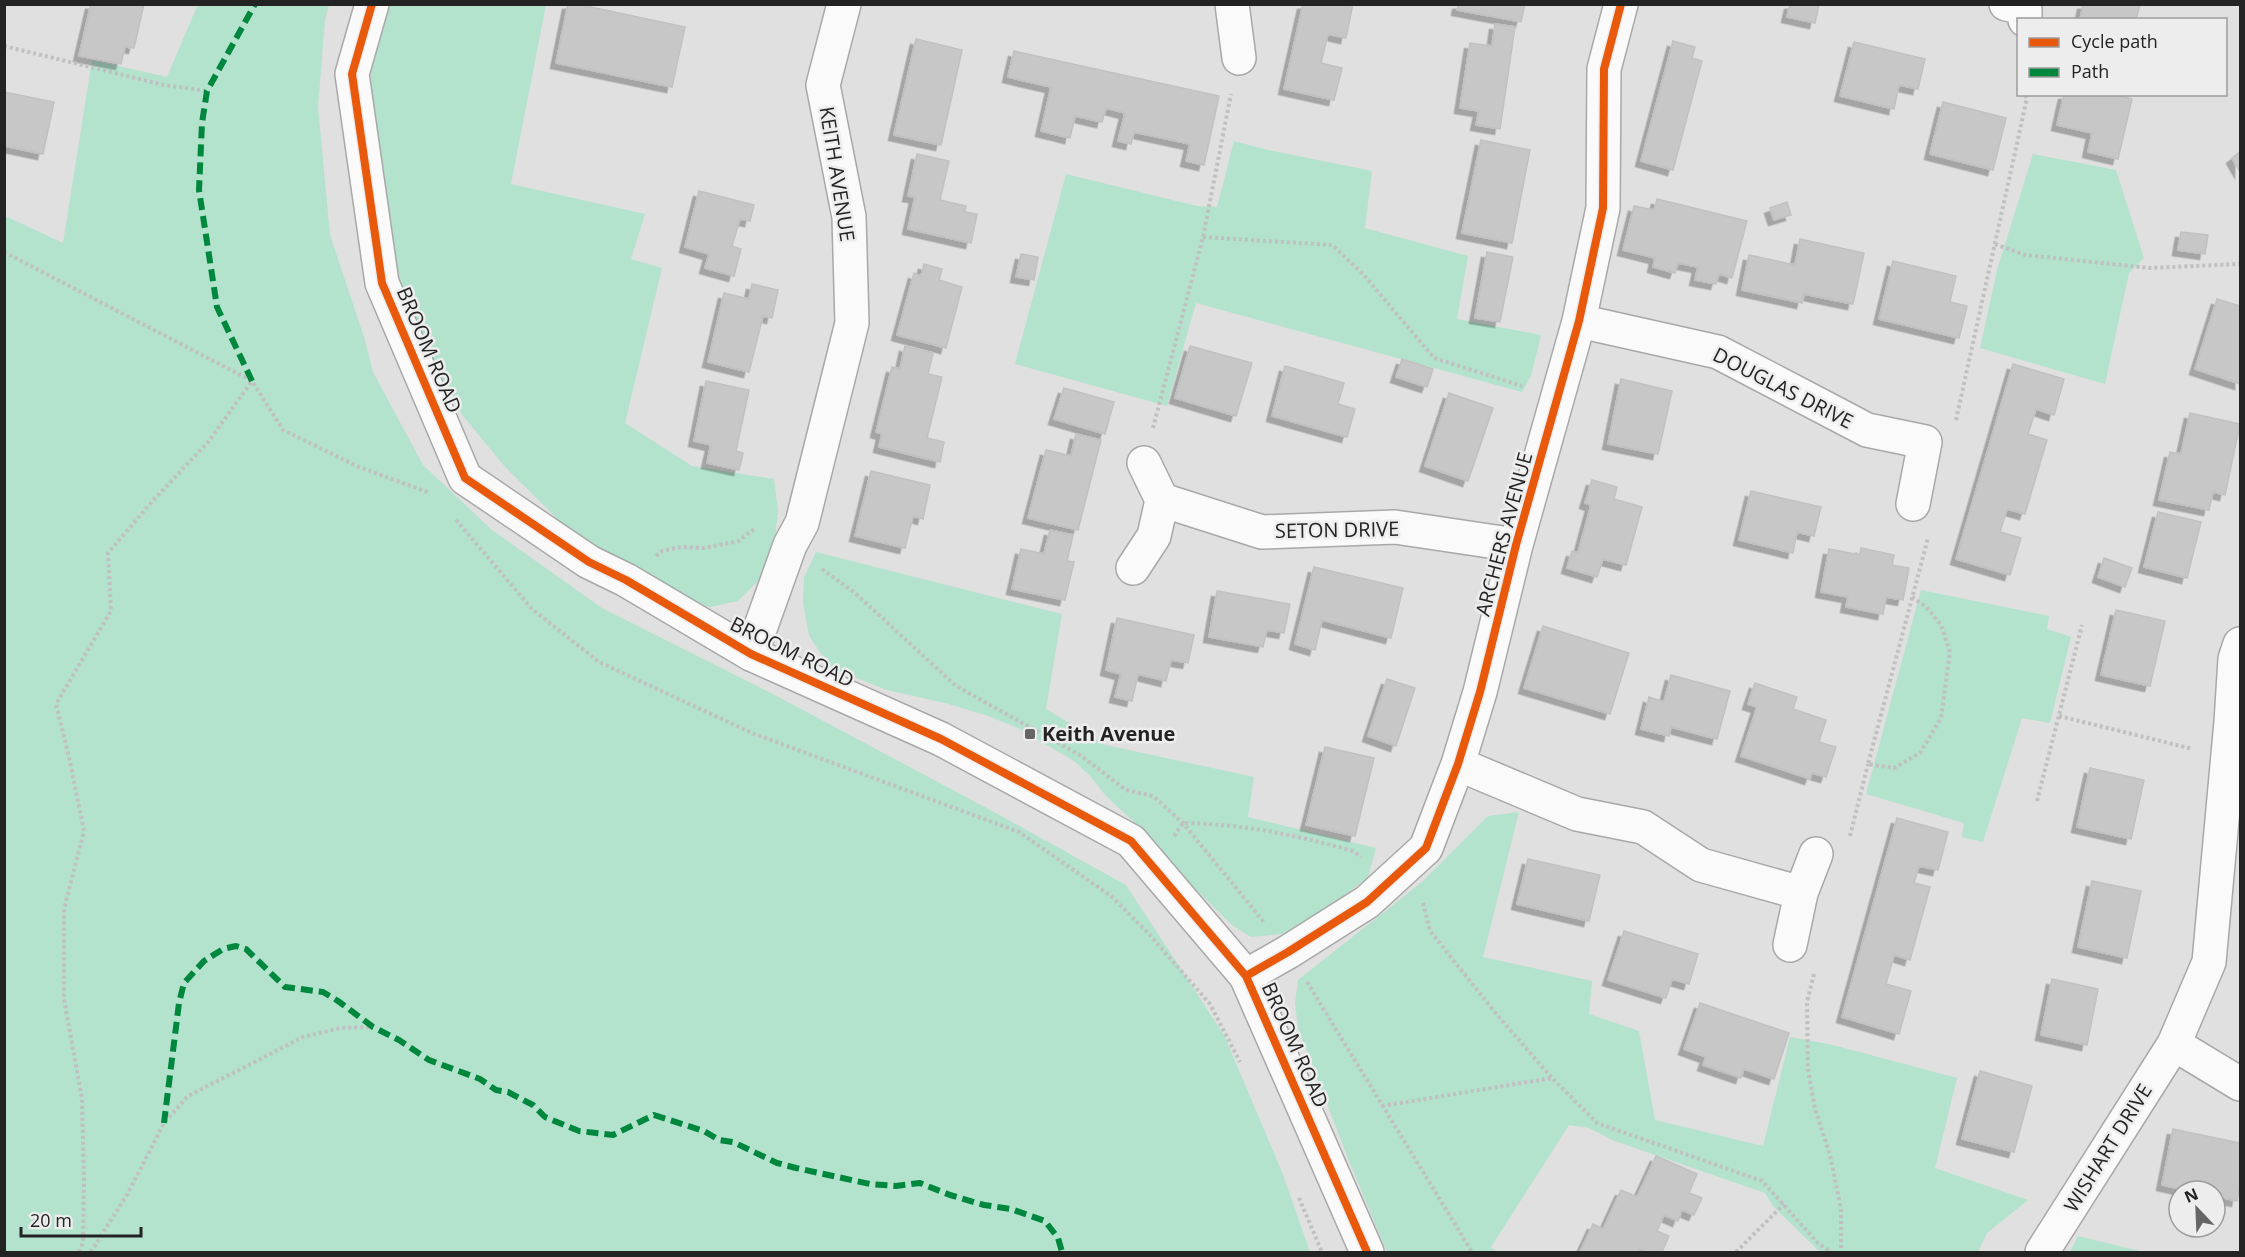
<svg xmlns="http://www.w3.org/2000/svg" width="2245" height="1257" font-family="'Open Sans',sans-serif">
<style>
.green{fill:#b3e2cd}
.building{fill:#c7c7c8;stroke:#c1c1c2;stroke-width:1.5;filter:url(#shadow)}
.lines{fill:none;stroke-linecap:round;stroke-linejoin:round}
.street-casing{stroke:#a8a8a8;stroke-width:36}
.secondary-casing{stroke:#a8a8a8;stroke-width:36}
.path{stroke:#c0c0c0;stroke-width:4;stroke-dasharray:3 3;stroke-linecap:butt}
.street{stroke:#fafafa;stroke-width:33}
.secondary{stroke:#fafafa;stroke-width:33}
.quiet{stroke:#00873e;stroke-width:6;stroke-dasharray:12 6;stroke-linecap:butt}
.cycleway-casing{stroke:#ededee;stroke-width:11}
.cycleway{stroke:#e8590c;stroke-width:8}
.poi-dot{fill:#656566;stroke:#ededee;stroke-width:2}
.labels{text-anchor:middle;stroke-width:5;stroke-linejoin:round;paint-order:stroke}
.street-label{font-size:20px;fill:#232323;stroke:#ededee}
.poi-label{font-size:20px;font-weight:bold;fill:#232323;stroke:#ededee;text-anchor:start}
</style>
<defs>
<filter id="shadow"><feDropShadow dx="-5.5" dy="5.5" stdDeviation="0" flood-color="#0004"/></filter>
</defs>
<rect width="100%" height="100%" fill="#e0e0e1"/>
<path class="green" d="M198 4 329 5 325 20 318 107 330 235 365 340 373 372 423 465 492 530 602 608 771 693 994 812 1126 885 1224 1035 1282 1172 1310 1252H5V216L63 243 92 60 167 77Z
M383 5H546L511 184 645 214 631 259 662 268 625 423 692 466 774 479 778 510 775 539 760 579 738 601 710 607 683 599 573 534 506 468 463 416 410 325 391 269 369 100 374 36Z
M1234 141 1264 149 1372 171 1365 228 1468 256 1457 319 1541 335 1531 376 1522 392 1196 303 1167 406 1015 364 1066 174 1197 206 1217 207Z
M2033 154 2116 170 2144 258 2129 273 2105 384 1980 348 1997 270Z
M816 552 1062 614 1046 709 1106 745 1254 777 1248 817 1376 848 1368 877 1331 906 1282 934 1251 937 1232 925 1172 866 1157 843 1106 796 1090 776 1074 761 1018 728 988 716 949 704 887 690 831 668 809 636 803 602 804 577Z
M1921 590 2049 616 2047 629 2071 637 2050 723 2022 718 1983 842 1962 837 1964 823 1866 794Z
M1519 812 1483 957 1592 981 1589 1014 1639 1031 1655 1120 1763 1146 1790 1037 1833 1045 1957 1078 1935 1168 2028 1200 1987 1233 1978 1252H1820L1773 1206 1765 1193 1612 1140 1589 1128 1569 1125 1491 1247 1497 1252H1387L1347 1156 1298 1028 1295 1003 1298 980 1422 882 1488 816Z
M2078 1236 2144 1252H2070Z"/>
<path class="building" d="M91 4H144L134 48 125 47 121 64 79 56Z
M568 4H577L685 27 672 87 556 63Z
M1303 4H1353L1346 38 1328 34 1321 63 1342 68 1334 100 1284 89Z
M1458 4H1525L1521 22 1457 10Z
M1790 4H1819L1815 23 1787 17Z
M2083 4H2140L2136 20H2080Z
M1495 24 1515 27 1500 129 1476 125 1479 111 1460 108 1470 43 1492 46Z
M916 39 962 50 941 145 894 135Z
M1673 41 1695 47 1692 58 1702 61 1673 170 1641 161Z
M1854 42 1925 59 1918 89 1899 85 1894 109 1840 96Z
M1014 51 1219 96 1204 165 1186 161 1190 144 1134 132 1131 144 1118 141 1125 113 1106 108 1102 122 1075 116 1070 138 1041 131 1051 87 1008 77Z
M4 92 54 102 43 154 4 146Z
M2064 94H2114L2132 99 2118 159 2088 152 2092 133 2057 125Z
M1943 102 2006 118 1993 170 1930 154Z
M1481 140 1530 150 1512 243 1462 233Z
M2240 152V172L2232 158Z
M917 154 949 161 940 200 966 206 965 212 977 214 971 243 908 229 915 197 908 196Z
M699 191 754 205 750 221 740 219 732 246 741 249 734 276 705 268 709 254 685 247Z
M1657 199 1747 221 1732 278 1719 274 1716 284 1695 280 1698 267 1678 263 1675 273 1653 267 1655 258 1623 250 1634 206 1654 210Z
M1787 202 1791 215 1774 220 1770 208Z
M2181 232 2208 235 2205 254 2178 250Z
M1800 239 1864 253 1853 304 1804 294 1802 303 1742 290 1749 255 1795 265Z
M1487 252 1513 257 1500 322 1475 318Z
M1021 254 1038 257 1034 280 1016 277Z
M1893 261 1956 276 1950 302 1967 306 1959 338 1879 319Z
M924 264 942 269 939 280 962 287 946 348 897 335 914 273 921 276Z
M752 284 778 290 772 318 763 316 749 372 708 362 724 293 749 299Z
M2217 299 2240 306V384L2195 369Z
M905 346 933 353 928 374 942 377 927 438 944 442 940 462 879 447 882 434 876 432 892 367 900 369Z
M1190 346 1252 363 1236 416 1175 398Z
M1402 359 1433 369 1427 387 1396 377Z
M2013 364 2064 379 2054 415 2036 409 2028 434 2047 440 2025 514 2007 509 2000 532 2021 538 2010 575 1956 559Z
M1285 366 1344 383 1338 404 1355 409 1347 437 1272 416Z
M1621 379 1672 391 1658 454 1608 444Z
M706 381 749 390 736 451 743 453 739 470 707 463 711 445 694 441Z
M1064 388 1114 402 1105 434 1054 419Z
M1449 393 1493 408 1468 481 1425 466Z
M2190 413 2240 424 2225 495 2213 492 2209 510 2159 500 2170 452 2181 454Z
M1076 434 1101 440 1078 530 1028 518 1046 450 1071 456Z
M871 471 930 485 923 519 913 516 905 548 855 536Z
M1592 480 1617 487 1614 499 1642 507 1626 565 1603 559 1597 577 1567 568 1572 551 1578 553 1591 505 1585 503Z
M1751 491 1821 507 1814 536 1797 532 1793 553 1739 540Z
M2158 512 2201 522 2187 578 2144 567Z
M1050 530 1073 535 1067 561 1074 562 1065 600 1012 589 1021 549 1044 554Z
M1861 548 1894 555 1892 565 1909 568 1903 600 1886 597 1883 614 1846 607 1848 597 1821 592 1829 549 1860 555Z
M2104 558 2132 568 2125 587 2098 577Z
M1314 567 1403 588 1391 638 1322 620 1315 650 1295 644Z
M1217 591 1290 604 1284 633 1267 630 1263 647 1209 637Z
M2116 610 2165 621 2150 686 2101 675Z
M1117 618 1194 635 1188 663 1171 660 1166 681 1138 674 1132 701 1115 697 1121 674 1106 670Z
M1543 626 1629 653 1610 714 1524 688Z
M1671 675 1730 691 1717 739 1671 727 1669 736 1641 729 1649 697 1664 702Z
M1387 679 1415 688 1396 746 1368 736Z
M1755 683 1797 697 1793 709 1826 720 1819 742 1836 747 1826 777 1812 773 1810 779 1741 756 1757 707 1748 704Z
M1325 747 1374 758 1355 836 1306 825Z
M2090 768 2144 780 2131 839 2077 827Z
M1897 818 1948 832 1938 870 1919 866 1914 883 1930 887 1910 960 1894 955 1886 984 1911 991 1899 1034 1842 1017Z
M1528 859 1600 875 1589 921 1517 904Z
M2092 881 2141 891 2127 958 2078 947Z
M1624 931 1698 954 1689 984 1672 979 1666 998 1608 980Z
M2052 979 2098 989 2087 1045 2041 1035Z
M1700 1003 1789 1033 1774 1079 1744 1069 1741 1078 1703 1065 1706 1057 1684 1049Z
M1980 1071 2032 1086 2014 1152 1962 1139Z
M2173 1129 2240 1143V1183L2237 1201 2215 1196V1191H2189L2162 1185Z
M1656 1156 1697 1174 1689 1193 1702 1198 1694 1215 1682 1210 1678 1221 1664 1215 1657 1231 1669 1236 1662 1252H1647L1640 1249 1638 1252H1580L1593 1224 1603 1229 1621 1190 1637 1197Z"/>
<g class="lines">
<g class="street-casing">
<path id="street" d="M1232 4 1239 58
M2006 4 2025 8V20
M1579 321 1718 352 1867 430 1925 442 1913 504
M1162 500 1262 532 1395 527 1516 545
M1133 568 1154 536 1162 500 1144 463
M751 654 790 545 802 523 852 323 849 217 823 85 844 4
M1458 764 1577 814 1643 827 1701 865 1801 893 1816 854
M1790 945 1801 893
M1246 976 1288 952 1367 902 1426 848 1458 764 1480 692 1516 545 1579 321 1603 208 1604 69 1621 4
M2174 1044 2240 1084
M2042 1252 2174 1044 2209 962 2231 722 2235 659 2240 644"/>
</g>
<g class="secondary-casing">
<path id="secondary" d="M372 4 352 74 382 283 465 478 589 562 626 580 751 654 941 739 1131 841 1246 976 1367 1252"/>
</g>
<path class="path" d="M4 46 164 85 207 91
M1203 237 1332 245 1363 274 1434 358 1522 386
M1995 244 2025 255 2150 268 2240 264
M4 252 252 381 283 430 359 467 430 493
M1956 420 2027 98 2025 94
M1153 428 1203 237 1231 94
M456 520 532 609 599 662 752 733 1019 832 1111 896 1148 933 1210 1004 1240 1062
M656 556 662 551 681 547 704 548 739 541 755 528
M822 569 854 592 956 686 1080 755 1126 790 1153 796 1183 823 1264 922
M1912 597 1926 607 1941 625 1950 652 1941 718 1920 753 1894 768 1868 764 1928 538
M2059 716 2193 749
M2037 801 2082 625
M1174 836 1183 823C1244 824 1295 835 1353 851L1361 857
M1850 836 1868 764
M1423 903 1430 931 1498 1016 1552 1078
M1814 974 1807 1002 1808 1070 1815 1109 1830 1155 1841 1209V1252
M1307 982 1472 1252
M1382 1106 1552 1078 1597 1123 1762 1181 1818 1243 1831 1252
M1299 1198 1322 1252
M79 1252 83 1242 84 1180 82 1099 64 999V909L84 831 69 757 56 704 111 611 108 553 149 505 209 441 252 381
M91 1252 128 1193 164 1123 188 1096 303 1037 341 1028 373 1027
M1736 1252 1784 1204"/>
<use href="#street" class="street"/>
<use href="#secondary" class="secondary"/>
<path class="quiet" d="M252 381 217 307 199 190 202 123 207 91 255 4
M164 1123 179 1003 184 983 204 961 223 949 236 946 246 949 285 987 323 992 338 1001 373 1027 399 1040 429 1060 480 1079 496 1090 508 1092 533 1105 545 1117 579 1131 613 1135 654 1115 704 1131 719 1140 733 1142 777 1163 796 1168 870 1184 896 1186 920 1183 950 1195 984 1205 1011 1209 1045 1221 1058 1238 1062 1252"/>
<g class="cycleway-casing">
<path id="cycleway" d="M372 4 352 74 382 283 465 478 589 562 626 580 751 654 941 739 1131 841 1246 976 1367 1252
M1246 976 1288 952 1367 902 1426 848 1458 764 1480 692 1516 545 1579 321 1603 208 1604 69 1621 4"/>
</g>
<use href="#cycleway" class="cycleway"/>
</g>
<rect class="poi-dot" x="1024" y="728" width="12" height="12" rx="3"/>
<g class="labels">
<g class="street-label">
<text transform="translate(837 174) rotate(81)" y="7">KEITH AVENUE</text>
<text transform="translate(429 350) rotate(67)" y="7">BROOM ROAD</text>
<text transform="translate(1783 388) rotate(27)" y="7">DOUGLAS DRIVE</text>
<text transform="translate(1337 530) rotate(-1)" y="7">SETON DRIVE</text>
<text transform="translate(1504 534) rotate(-75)" y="7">ARCHERS AVENUE</text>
<text transform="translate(792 652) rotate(26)" y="7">BROOM ROAD</text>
<text transform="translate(1295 1045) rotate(66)" y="7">BROOM ROAD</text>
<text transform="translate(2108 1148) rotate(-58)" y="7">WISHART DRIVE</text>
</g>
<g class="poi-label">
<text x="1042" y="741">Keith Avenue</text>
</g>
</g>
<rect width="2245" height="1257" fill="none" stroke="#232323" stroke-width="12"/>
<rect x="2017" y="18" width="210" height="78" fill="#ededee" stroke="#9c9c9d" stroke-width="1.5"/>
<rect x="2029" y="38" width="30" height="9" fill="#e8590c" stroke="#9c9c9d" stroke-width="1.5"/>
<text x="2071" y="48" font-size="18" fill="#232323">Cycle path</text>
<rect x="2029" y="68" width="30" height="9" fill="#00873e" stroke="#9c9c9d" stroke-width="1.5"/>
<text x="2071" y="78" font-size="18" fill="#232323">Path</text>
<g transform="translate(2197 1209) rotate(337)"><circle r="28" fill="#ededee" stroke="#9c9c9d" stroke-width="1.5"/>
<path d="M0-4.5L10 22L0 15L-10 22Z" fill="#656566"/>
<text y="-9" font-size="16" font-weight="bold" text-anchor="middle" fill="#232323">N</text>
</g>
<path d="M21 1227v9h120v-9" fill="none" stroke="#232323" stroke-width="3"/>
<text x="30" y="1227" font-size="18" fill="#232323" stroke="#ededee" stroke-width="4.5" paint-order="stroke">20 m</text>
</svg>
